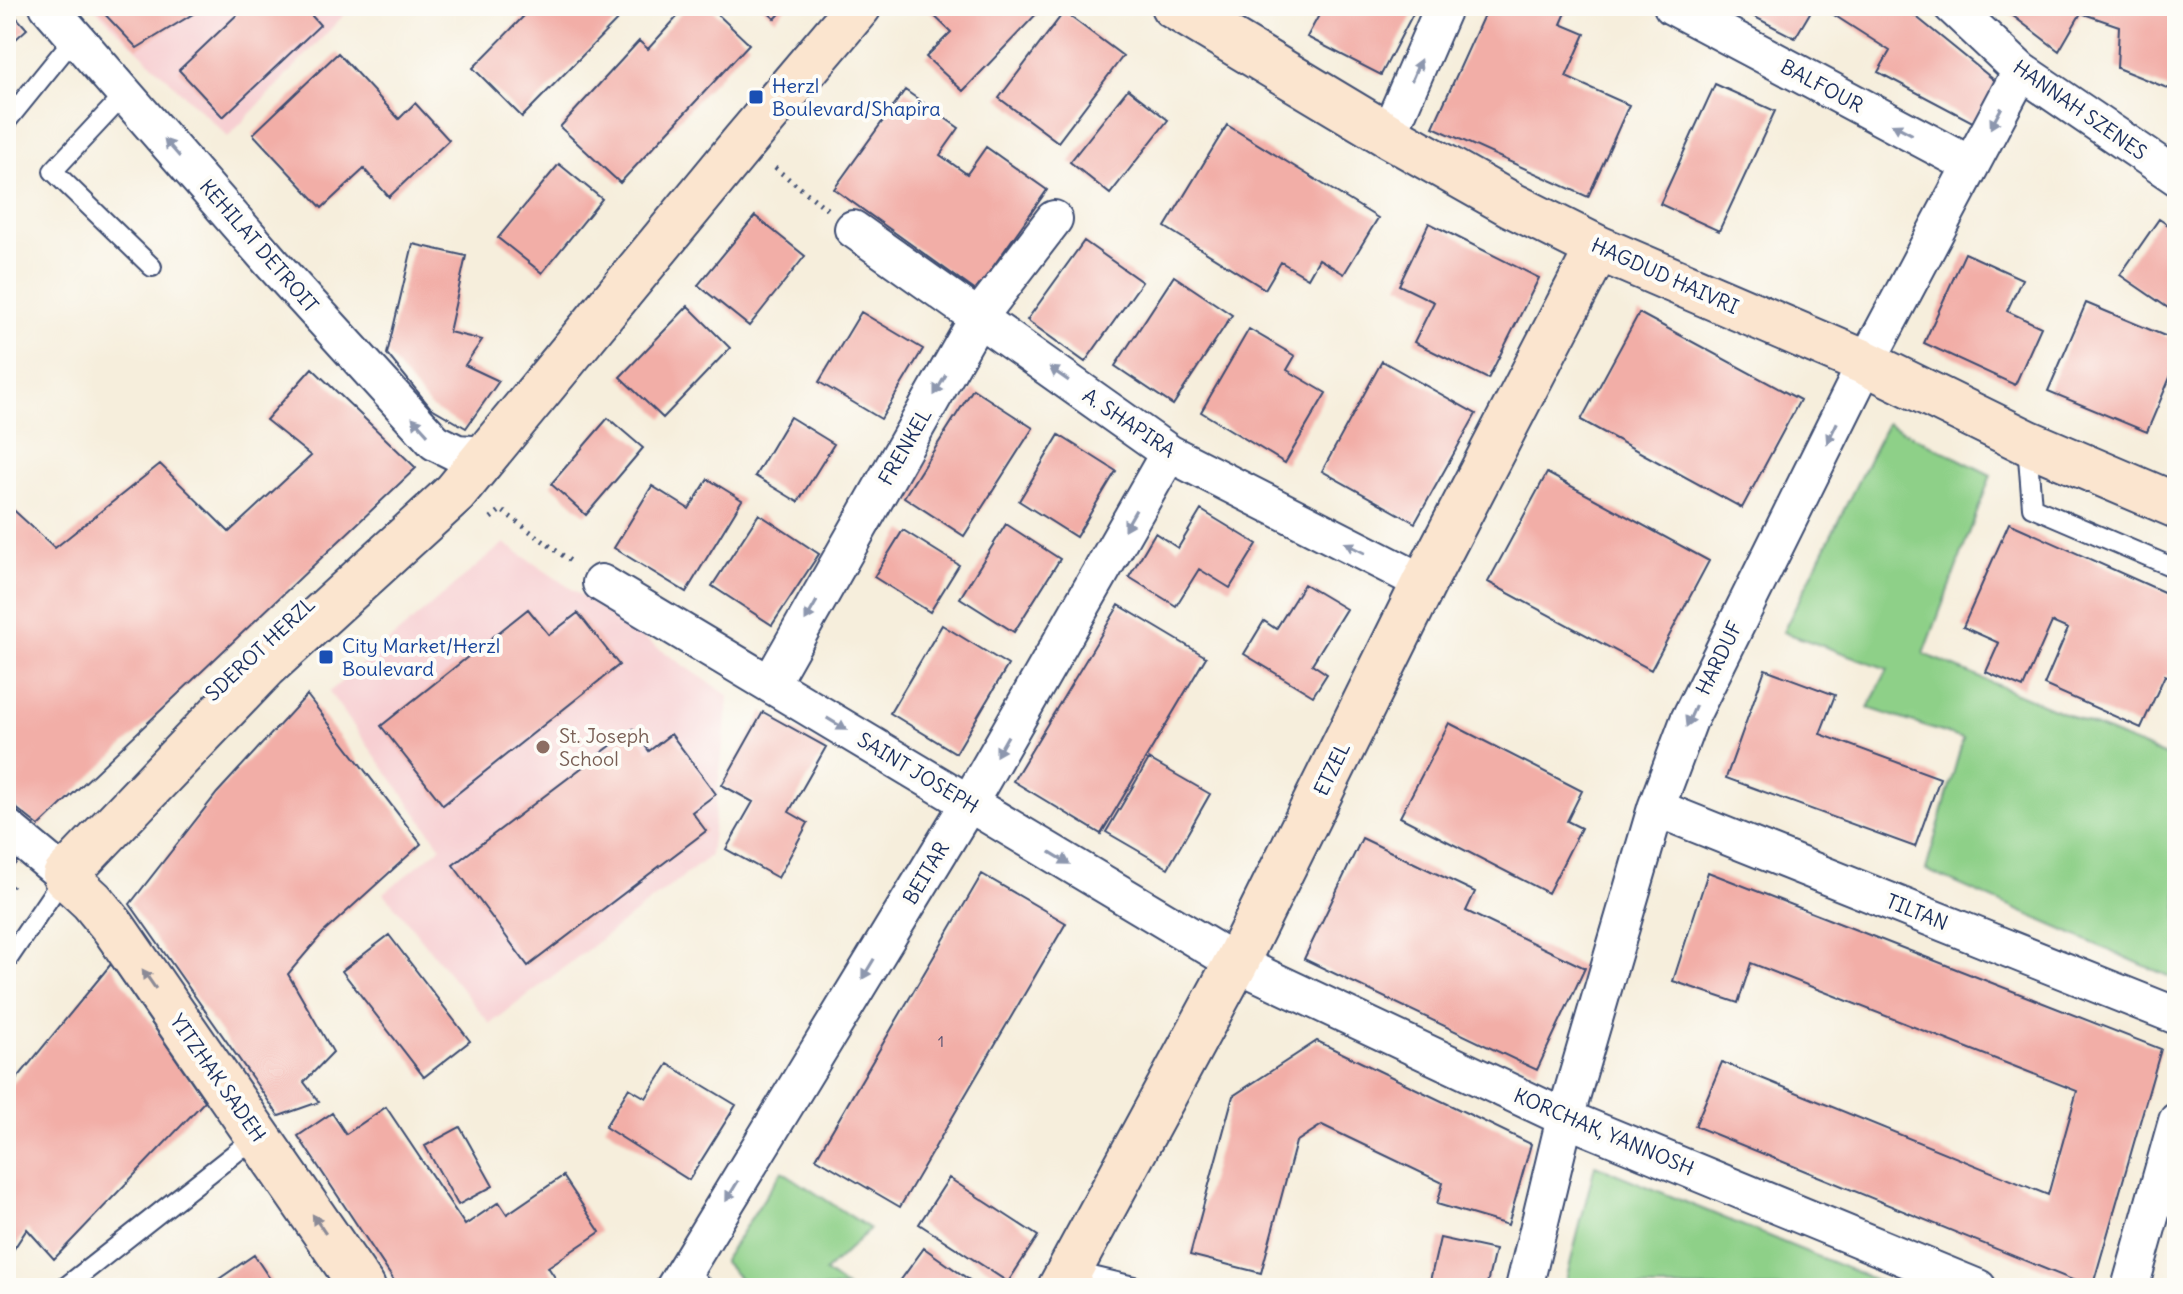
<svg xmlns="http://www.w3.org/2000/svg" width="2183" height="1294" font-family="Delius,sans-serif">
<style>
.built{fill:#f7cfd2}
.green{fill:#8ed088;stroke:#548073;stroke-width:2}
.building{fill:#f2aea7}
.lines{fill:none;stroke-linecap:round;stroke-linejoin:round}
.lane-casing{stroke:#3c4c71;stroke-width:22}
.street-casing{stroke:#3c4c71;stroke-width:40}
.secondary-casing{stroke:#3c4c71;stroke-width:48}
.path{stroke:#3c4c71;stroke-width:5;stroke-dasharray:2 6;stroke-linecap:butt}
.lane{stroke:#fff;stroke-width:18}
.street{stroke:#fff;stroke-width:36}
.secondary{stroke:#fbe5cf;stroke-width:44}
.oneway{fill:#8d97ae}
.oneway2{fill:#8b8a96}
.transit-dot{fill:#1a4fb4;stroke:#fdfcf7;stroke-width:3}
.education-dot{fill:#8d6e63;stroke:#fdfcf7;stroke-width:3}
.labels{text-anchor:middle;stroke-width:8;stroke-linejoin:round;paint-order:stroke}
.number-label{font-size:16px;fill:#514f70}
.transit-label{font-size:20px;fill:#164399;stroke:#fdfcf7;text-anchor:start}
.street-label{font-size:20px;fill:#1b2f5e;stroke:#fdfcf7}
.education-label{font-size:20px;fill:#785e54;stroke:#fdfcf7;text-anchor:start}
</style>
<rect width="100%" height="100%" fill="#fdfcf7"/>
<filter id="ink" filterUnits="userSpaceOnUse"><feTurbulence type="fractalNoise" baseFrequency=".0125" numOctaves="2"/><feDisplacementMap in="SourceGraphic" scale="16" xChannelSelector="R" yChannelSelector="G"/><feConvolveMatrix kernelMatrix="1 2 1 2 8 2 1 2 1" color-interpolation-filters="sRGB"/></filter>
<filter id="wash" filterUnits="userSpaceOnUse"><feTurbulence type="fractalNoise" baseFrequency=".006" numOctaves="4" result="noise"/><feDisplacementMap in="SourceGraphic" scale="32" xChannelSelector="R" yChannelSelector="G"/><feGaussianBlur stdDeviation="1.8" result="paint"/><feColorMatrix in="noise" values="0 0 0 0 0 0 0 0 0 0 0 0 0 0 0 0 0 1.4 0 .05"/><feComposite in="paint" operator="in"/></filter>
<g filter="url(#wash)">
<rect width="100%" height="100%" fill="#f6eedc"/>
<path class="built" d="M92 6H337L343 16 228 137Z
M504 543 729 696 710 856 490 1024 384 893 441 847 329 692Z"/>
<path class="green" d="M1887 423 1991 475 1924 654 2177 761V980L1926 870 1963 739 1868 708 1888 669 1783 632Z
M1595 1165 1885 1284 1884 1288H1564Z
M782 1171 870 1229 825 1272 847 1288H749L723 1261Z"/>
<g id="blocks">
<path class="building" d="M6 6 27 29 6 48Z
M97 6H206L137 48Z
M246 6H303L320 25 223 117 179 70Z
M513 6H631L522 117 473 68 523 17Z
M687 6H709L749 44 620 183 560 127 639 41 648 49Z
M761 6H787L775 19Z
M924 6H1044L963 91 926 57 951 32Z
M1324 6H1339L1355 14 1359 6H1417L1381 75 1307 37Z
M1488 6H1569L1561 24 1585 34 1566 77 1629 105 1588 197 1433 127Z
M1734 6H1814L1795 38Z
M1820 6H1903L2005 89 1980 126 1878 72 1890 51Z
M2000 6H2177V92L2117 68 2119 26 2081 13 2059 51Z
M1064 12 1123 56 1058 142 999 98Z
M338 53 399 119 415 103 449 140 389 197 364 169 322 208 253 134Z
M1715 84 1775 111 1719 231 1660 204Z
M1128 89 1168 120 1110 194 1070 162Z
M905 90 959 128 940 155 967 174 986 147 1047 190 976 291 834 189Z
M1227 125 1378 218 1344 274 1319 259 1308 278 1281 262 1265 289 1165 227Z
M559 164 602 199 542 273 498 238Z
M755 216 805 256 749 326 698 285Z
M2159 219 2177 231V314L2120 275Z
M1429 223 1539 278 1488 379 1414 342 1434 302 1399 285Z
M1084 241 1142 282 1085 362 1027 320Z
M413 244 466 256 449 332 482 340 465 365 499 381 466 428 430 407 387 354Z
M1965 253 2022 279 2007 311 2041 327 2015 385 1924 343Z
M1174 276 1232 315 1173 405 1115 366Z
M2086 303 2177 341V361L2147 432 2048 391Z
M688 306 730 348 663 418 620 377Z
M861 312 923 349 881 419 819 382Z
M1639 313 1800 400 1742 508 1581 420Z
M1249 329 1295 356 1287 370 1326 393 1285 463 1201 412Z
M1382 361 1476 414 1415 523 1322 471Z
M312 368 416 468 39 826 6 800V503L55 548 160 464 229 532 311 456 266 420Z
M973 389 1033 428 964 536 904 497Z
M790 417 834 444 798 502 755 476Z
M608 418 643 448 586 515 551 484Z
M1059 435 1116 471 1076 537 1019 501Z
M1547 473 1709 561 1651 670 1488 582Z
M708 479 742 500 686 592 614 548 652 486 689 509Z
M1201 510 1257 544 1230 588 1199 569 1176 606 1129 577 1155 533 1178 548Z
M759 514 819 554 772 625 712 586Z
M2009 523 2177 598V680L2165 675 2141 728 2044 685 2068 629 2052 622 2023 688 1986 672 1999 643 1963 627Z
M1006 524 1060 559 1014 632 960 598Z
M903 530 959 565 930 612 874 577Z
M1304 584 1346 609 1312 664 1327 674 1313 696 1244 654 1264 621 1276 629Z
M1119 605 1206 657 1101 834 1013 781Z
M528 609 549 635 578 613 619 665 443 805 381 726Z
M942 625 1008 665 956 753 890 713Z
M1765 669 1835 695 1820 734 1940 778 1915 847 1726 778Z
M307 695 421 844 323 933 288 974 333 1052 304 1082 319 1102 279 1116 130 904 217 793Z
M763 712 826 747 789 812 808 823 778 878 726 849 753 802 722 785Z
M1449 723 1582 791 1567 821 1581 828 1548 893 1400 817Z
M633 729 649 751 671 734 716 794 692 812 706 831 528 966 453 865Z
M1149 759 1210 794 1168 868 1106 832Z
M6 837 25 853 6 874Z
M1362 838 1475 892 1466 911 1585 968 1537 1070 1304 959Z
M1708 872 2161 1049 2092 1288 1695 1126 1722 1062 2048 1195 2077 1091 1751 963 1738 1003 1673 981Z
M982 874 1066 923 900 1207 816 1158Z
M389 935 470 1041 424 1077 342 971Z
M111 964 205 1101 54 1259 27 1229 6 1261V1092Z
M1317 1041 1531 1144 1508 1225 1437 1204 1443 1183 1322 1125 1296 1142 1261 1273 1190 1255 1233 1096Z
M668 1064 736 1105 689 1180 605 1127 629 1088 646 1098Z
M386 1107 465 1225 499 1202 507 1214 563 1176 600 1232 548 1267 562 1288H399L298 1136 332 1113 346 1134Z
M460 1127 493 1186 458 1205 425 1146Z
M949 1178 1038 1236 1008 1282 919 1224Z
M1440 1238 1495 1250 1486 1288H1402L1404 1279 1429 1285Z
M924 1248 975 1284 971 1288H895Z
M254 1255 276 1288H221L216 1281Z
M330 1280 336 1288H304V1287Z"/>
</g>
</g>
<g filter="url(#ink)">
<use href="#blocks" fill-opacity="0" stroke="#3c4c71" stroke-width="2"/>
<g class="lines">
<g class="lane-casing">
<path id="lane" d="M125 94 53 171 152 267
M6 122 75 37
M2027 445 2032 507 2177 569
M6 962 65 875
M685 1268 704 1288
M1071 1271 1142 1288
M64 1288 258 1135"/>
</g>
<g class="street-casing">
<path id="street" d="M48 6 271 262 435 442 457 453 488 455
M1672 6 1971 165
M1952 6 2021 71 2177 177
M1388 135 1444 6
M853 229 1169 453 1424 583
M601 583 1236 963 1565 1118 1978 1288
M770 684 978 318 1054 219
M1656 808 2177 1016
M6 827 65 876
M674 1288 969 803 1169 453
M1524 1288 1565 1118 1656 808 1689 720 1866 363 2021 71
M2130 1288 2177 1121"/>
</g>
<g class="secondary-casing">
<path id="secondary" d="M1173 6 1388 135 1512 205 1598 248 1866 363 2027 442 2177 506
M363 1288 114 928 92 901 65 876 266 666 455 493 743 143 859 6
M1060 1288 1236 963 1424 583 1598 248"/>
</g>
<path class="path" d="M775 168 827 209
M491 518 501 510 573 563
M6 893 15 881"/>
<use href="#lane" class="lane"/>
<use href="#street" class="street"/>
<use href="#secondary" class="secondary"/>
</g>
<defs><path id="oneway-solid" d="M-6-.8H1V-3.2L6.5 0L1 3.2V.8H-6Z" transform="scale(2)"/></defs>
<g class="oneway">
<use href="#oneway-solid" transform="translate(1416 70) rotate(-67)"/>
<use href="#oneway-solid" transform="translate(1996 118) rotate(118)"/>
<use href="#oneway-solid" transform="translate(1902 129) rotate(-152)"/>
<use href="#oneway-solid" transform="translate(172 148) rotate(-131)"/>
<use href="#oneway-solid" transform="translate(1059 374) rotate(-145)"/>
<use href="#oneway-solid" transform="translate(940 385) rotate(120)"/>
<use href="#oneway-solid" transform="translate(420 426) rotate(-132)"/>
<use href="#oneway-solid" transform="translate(1832 433) rotate(116)"/>
<use href="#oneway-solid" transform="translate(1130 520) rotate(120)"/>
<use href="#oneway-solid" transform="translate(1355 548) rotate(-153)"/>
<use href="#oneway-solid" transform="translate(811 611) rotate(120)"/>
<use href="#oneway-solid" transform="translate(1691 716) rotate(114)"/>
<use href="#oneway-solid" transform="translate(837 724) rotate(31)"/>
<use href="#oneway-solid" transform="translate(1002 746) rotate(120)"/>
<use href="#oneway-solid" transform="translate(1060 858) rotate(31)"/>
<use href="#oneway-solid" transform="translate(868 969) rotate(121)"/>
<use href="#oneway-solid" transform="translate(732 1191) rotate(121)"/>
</g>
<g class="oneway2">
<use href="#oneway-solid" transform="translate(149 979) rotate(-125)"/>
<use href="#oneway-solid" transform="translate(319 1224) rotate(-124)"/>
</g>
</g>
<g class="transit-dot">
<rect x="748" y="89" width="16" height="16" rx="4"/>
<rect x="318" y="649" width="16" height="16" rx="4"/>
</g>
<circle class="education-dot" cx="543" cy="747" r="8"/>
<g class="labels">
<g class="number-label">
<text x="941" y="1047">1</text>
</g>
<g class="transit-label">
<text x="772" y="93">Herzl<tspan x="772" dy="23">Boulevard/Shapira</tspan></text>
<text x="342" y="653">City Market/Herzl<tspan x="342" dy="23">Boulevard</tspan></text>
</g>
<g class="street-label">
<text transform="translate(1822 86) rotate(28)" y="7">BALFOUR</text>
<text transform="translate(2080 110) rotate(35)" y="7">HANNAH SZENES</text>
<text transform="translate(259 246) rotate(49)" y="7">KEHILAT DETROIT</text>
<text transform="translate(1665 276) rotate(24)" y="7">HAGDUD HAIVRI</text>
<text transform="translate(1129 423) rotate(34)" y="7">A. SHAPIRA</text>
<text transform="translate(905 447) rotate(-60)" y="7">FRENKEL</text>
<text transform="translate(260 649) rotate(-43)" y="7">SDEROT HERZL</text>
<text transform="translate(1719 658) rotate(-64)" y="7">HARDUF</text>
<text transform="translate(1332 769) rotate(-64)" y="7">ETZEL</text>
<text transform="translate(918 773) rotate(31)" y="7">SAINT JOSEPH</text>
<text transform="translate(926 873) rotate(-59)" y="7">BEITAR</text>
<text transform="translate(1917 912) rotate(22)" y="7">TILTAN</text>
<text transform="translate(218 1078) rotate(55)" y="7">YITZHAK SADEH</text>
<text transform="translate(1604 1132) rotate(23)" y="7">KORCHAK, YANNOSH</text>
</g>
<g class="education-label">
<text x="559" y="743">St. Joseph<tspan x="559" dy="23">School</tspan></text>
</g>
</g>
<rect width="2183" height="1294" fill="none" stroke="#fdfcf7" stroke-width="32"/>
</svg>
